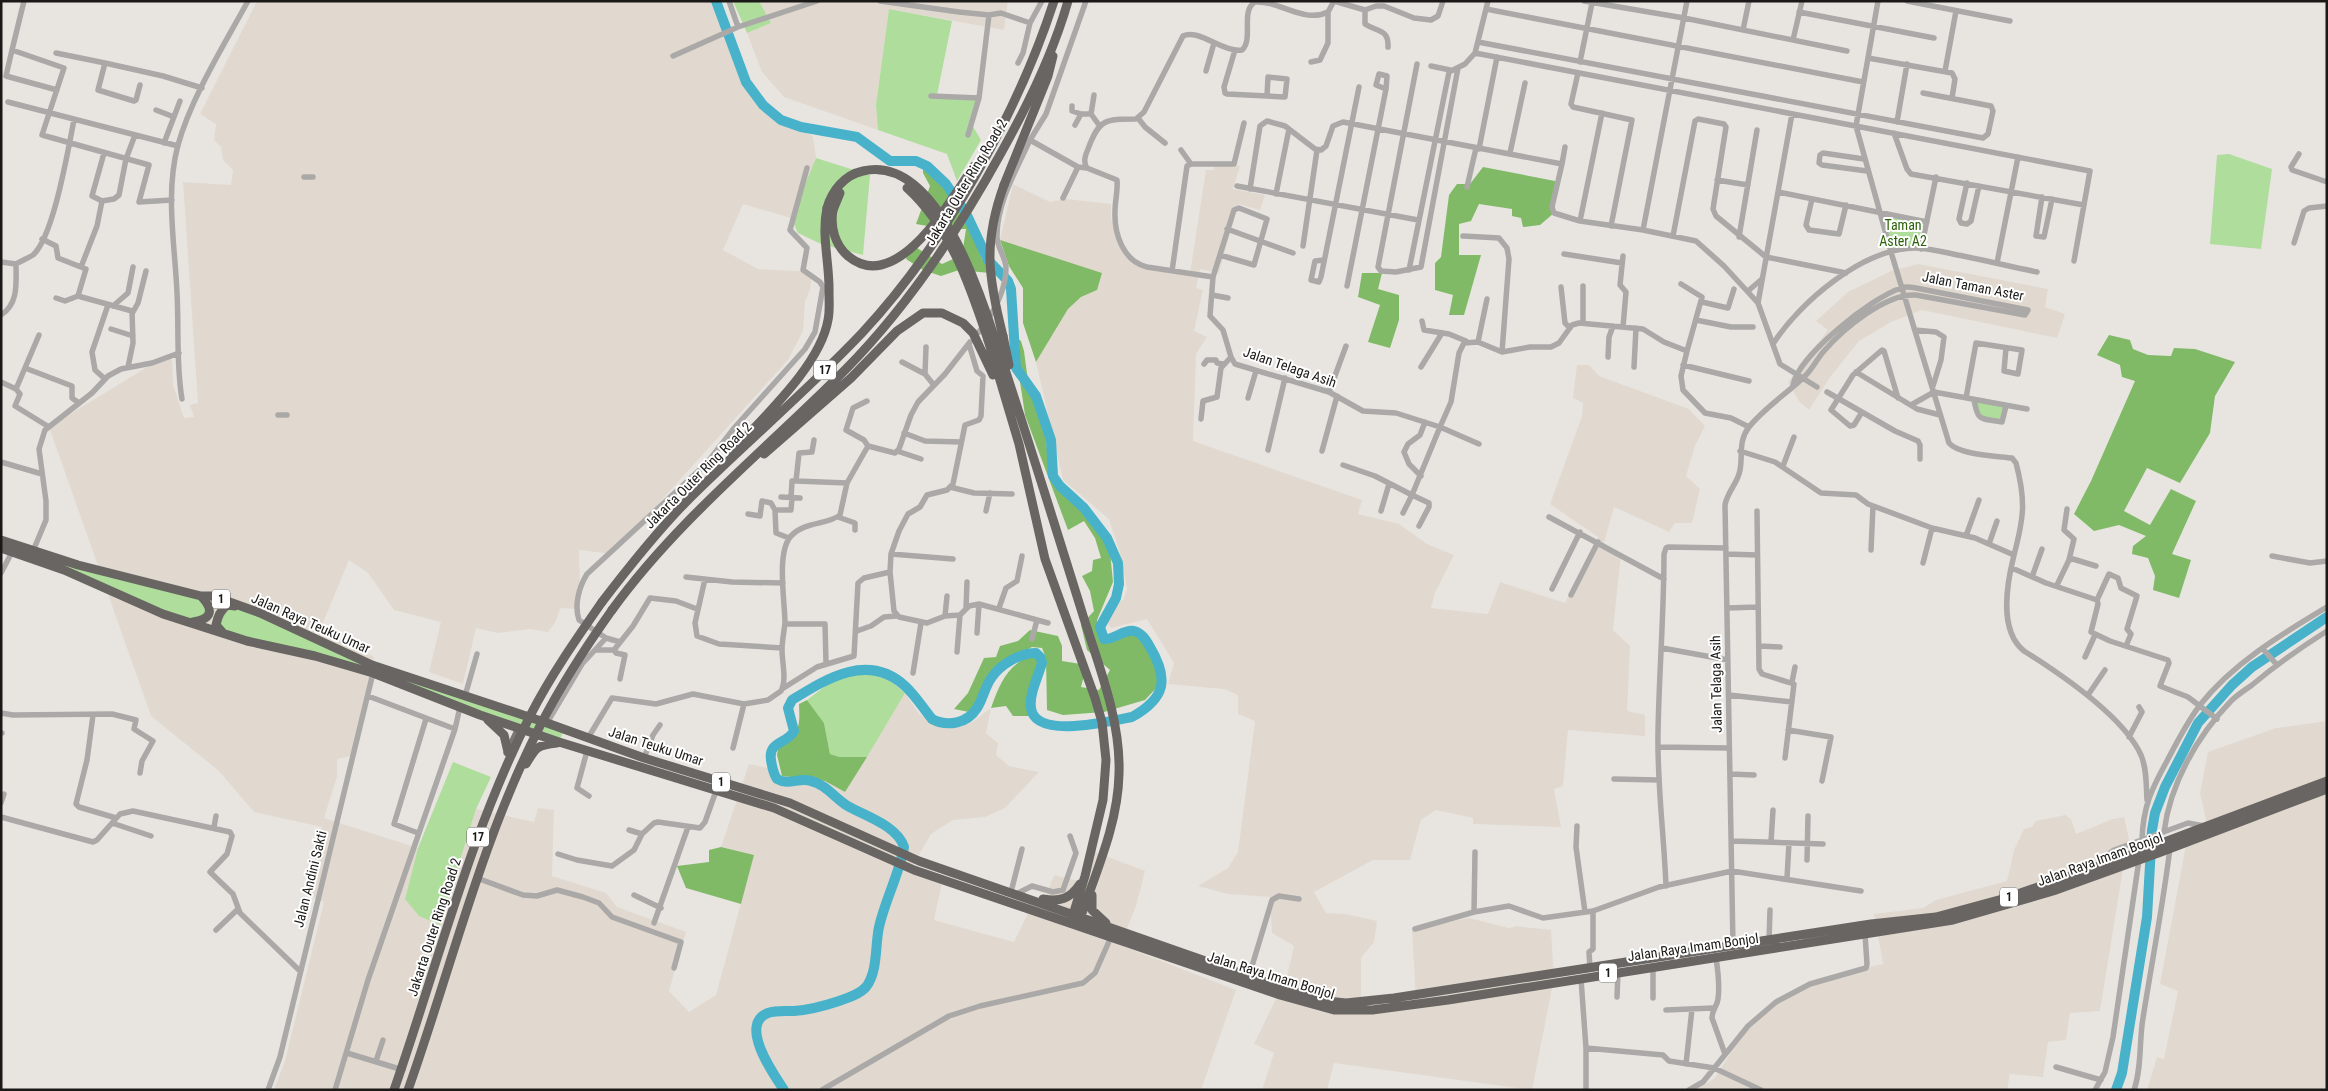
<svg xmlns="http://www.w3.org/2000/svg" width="2328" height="1091" font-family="'Roboto Condensed',sans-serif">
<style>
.built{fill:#e1d9cf}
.green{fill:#afdd9c}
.forest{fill:#80ba67}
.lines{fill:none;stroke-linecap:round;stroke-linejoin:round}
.river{stroke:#47b2ca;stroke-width:10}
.minor{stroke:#aba9a8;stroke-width:5.5}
.major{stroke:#7a7774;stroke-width:7}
.highway{stroke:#686562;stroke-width:9}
.highway-bridge{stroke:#686562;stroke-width:9}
.labels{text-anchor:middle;stroke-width:4;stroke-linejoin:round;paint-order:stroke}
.shield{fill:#fff;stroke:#5f5e5d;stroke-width:1}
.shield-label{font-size:12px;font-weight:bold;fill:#1a1917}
.street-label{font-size:14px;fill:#1a1917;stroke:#fff}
.park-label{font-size:14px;fill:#2d620b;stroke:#fff}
</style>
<rect width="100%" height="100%" fill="#e8e5e1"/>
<path class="built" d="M257 1H714L741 82 777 118 813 136 816 158 791 218 743 204 723 250 758 269 812 272 810 290 805 301 803 331 788 360 613 554 579 550 580 591 575 609 560 608 556 621 548 632 530 629 498 633 476 628 463 684 429 672 441 622 394 610 368 573 349 560 320 630 374 657 351 756 337 759V777L324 818 418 848 405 899 454 881 476 809 534 822 538 808 554 810 552 876 606 893 617 907 686 932 669 991 689 1012 716 995 754 855 721 847 749 764 772 769 782 776 825 781 845 792 905 693 919 714 932 721 956 726 971 723 991 708 986 733 998 743 996 755 1009 766 1039 772 1005 808 985 817 953 820 931 834 911 869 942 883 934 920 1014 942 1031 907 1041 909 1054 875 1083 882 1093 851 1145 871 1136 906 1120 945 1236 990 1201 1090H274L285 1061 324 902 308 895 322 827 254 812 219 771 151 716 49 427 157 361 172 356 173 385 184 418 194 417 190 405 198 403 183 182 231 185 233 170 223 160 221 147 214 140 216 124 200 114Z
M759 1H1008L1004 30 889 9 876 105 878 130 784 97 762 72 747 33 771 23Z
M1213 162 1240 166 1233 189 1265 195 1260 210 1238 204 1219 273 1200 269 1196 288 1203 290 1194 331 1207 337 1196 354 1193 441 1362 500 1358 514 1399 524 1427 544 1454 555 1435 593 1431 608 1488 614 1500 582 1565 603 1598 537 1550 504 1582 416 1583 403 1573 398 1577 365H1589L1599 376 1689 409 1705 426 1695 446 1686 476 1700 489 1692 523H1675L1669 532 1614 507 1604 543 1621 555 1613 630 1630 646 1627 711 1645 715V736L1568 730 1563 786 1554 789 1561 827 1473 824V818L1436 810 1421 820 1410 860H1373L1314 892 1326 913 1346 914 1377 921 1374 942 1361 958V1008L1416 1001 1412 929 1469 918 1509 928 1516 926 1551 930 1554 978 1532 1090 1334 1063 1327 1090H1262L1274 1053 1254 1044 1287 976 1294 946 1272 933 1270 897 1228 894 1198 886 1228 868 1238 852 1255 721 1238 714V695L1224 689 1168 684 1174 663 1147 619 1111 628 1107 622 1110 610 1123 600 1127 589 1120 553 1109 519 1063 480 1036 362 1068 309 1081 297 1097 290 1000 240 1013 184 1050 202 1066 199 1111 204V218L1125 256 1136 263 1190 273 1206 170H1214Z
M1918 264 2048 289 2045 307 2065 314 2057 338 1922 310 1891 322 1859 341 1831 376 1809 410 1799 401 1788 382 1828 330 1816 321 1848 292 1891 271Z
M2327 721V1090H2147L2157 1057 2164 1059 2178 991 2160 984 2186 845 2209 834 2200 793 2208 752 2276 728Z
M2065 815 2071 819 2076 834 2113 819 2124 817 2130 844 2124 863 2100 1011 2070 1013 2066 1040 2048 1042 2043 1077 2010 1074 2007 1090H1696L1715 1078 1741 1036 1791 992 1849 971 1883 964 1874 914 1923 908 1936 900 2007 881 2014 850 2024 829 2032 827 2036 821Z"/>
<path class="green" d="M733 1H759L771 23 747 33Z
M889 9 952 21 937 95 979 97 972 125 981 140 957 181 947 154 878 130 876 105Z
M2229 154 2272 169 2261 249 2210 244 2217 155Z
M816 158 870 175 863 255 821 244 798 233 791 218Z
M1880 213 1923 223 1917 248 1892 251Z
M1975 401 2005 407 2002 420 1982 417Z
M33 551 201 596 209 616 192 622 64 570Z
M237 606 372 665 564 730 559 742 373 673 224 633 218 617 221 610Z
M859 672 882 674 905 693 867 757H838L830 754 824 723 807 700 832 681Z
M453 762 491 777 476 809 440 925 419 916 405 899 418 848Z"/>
<path class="forest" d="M923 162 944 179 959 200 982 259 1000 274 959 270 941 276 923 270 906 259 911 244 942 264 962 255 966 229H945L916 224 930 186 923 173Z
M1483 167 1555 181 1554 213 1540 225 1523 227 1521 218 1512 216V209L1479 204 1471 221 1459 224V255H1481L1464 315H1449L1453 295 1435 290V263L1441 257 1449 195 1457 184H1470Z
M1000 240 1102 273 1097 290 1081 297 1068 309 1036 362 1023 323V288L1009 266Z
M1362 273H1382L1378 289 1399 295V320L1390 348 1368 342 1380 305 1358 297Z
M1013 335 1021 341 1024 351 1028 381 1045 432 1050 474 1062 490 1093 515 1109 542 1113 582 1097 620 1098 630 1105 638 1115 641 1134 633 1146 638 1163 664 1160 684 1145 700 1104 712 1063 715 1047 710 1046 658 1042 648 1032 647 1004 662 978 706 969 712 954 709 968 693 984 658 996 657 1000 646 1018 641 1030 630 1058 636 1062 646V661L1087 665 1081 687 1099 690 1110 670 1087 650 1081 625 1094 611 1090 591 1082 576 1092 571 1093 560 1101 558 1095 538 1084 521 1068 530 1025 415Z
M2109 335 2130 340 2133 349 2148 355 2171 356 2174 348 2195 349 2235 362 2215 396 2210 433 2180 483 2147 468 2124 511 2150 525 2171 489 2196 501 2172 554 2191 560 2179 598 2153 590 2155 576 2148 558 2132 554 2133 546 2146 536 2119 525 2094 531 2074 514 2091 481 2135 381 2122 377 2120 365 2097 355Z
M1033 655 1041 660 1032 696 1030 716H1013L1006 706 991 708C999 685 1008 663 1033 655Z
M807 700 824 723 830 754 839 757H867L845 792 825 781 782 776 777 755 779 744C800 732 800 728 799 704Z
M721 847 754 855 741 904 686 888 677 866 709 862V850Z"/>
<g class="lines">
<path class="river" d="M716 1 746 82 763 105 781 120 801 127 857 137 890 161H916L927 166 946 184 966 213 988 260 1008 281 1011 289 1016 368 1036 396 1051 440 1053 476 1060 486 1084 508 1107 538 1118 563 1119 584 1116 598 1100 627 1104 639C1115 640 1123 629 1134 631 1142 633 1146 640 1150 647 1169 679 1166 698 1132 717 1111 721 1035 740 1031 708 1029 694 1038 677 1042 663L1041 658 1036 653C1020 653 1001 664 992 677 985 686 983 699 977 708 967 724 947 727 932 719 923 708 915 695 905 686 868 652 826 679 792 700L788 708 794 731C787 744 768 741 771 760 772 767 773 773 777 779 789 786 799 777 811 781 825 784 834 797 846 805 864 816 897 825 904 847 899 875 885 900 879 927 875 945 878 972 866 987 860 994 848 998 839 1001 824 1006 810 1010 794 1011 785 1011 776 1010 768 1013 738 1024 774 1075 784 1090
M2116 1090 2122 1073 2147 917 2152 830 2155 813 2165 787 2198 723 2232 685 2252 667 2327 617"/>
<path class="minor" d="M24 1 12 50 64 68 42 135 149 165 139 202 172 200
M729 1 738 27
M880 1 959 12 989 15 1001 13 1030 23
M1086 1 1046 114 1030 140 1078 167 1087 168
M1443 1 1438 16 1431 20 1414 18 1384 6H1376L1365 10 1334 1 1328 12C1304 24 1279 0 1255 2 1240 11 1254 39 1242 50 1224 53 1198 28 1183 36L1144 112 1136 119C1105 119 1099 119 1088 149 1085 156 1083 162 1087 168L1117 180C1118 190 1115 201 1115 211 1114 234 1123 261 1147 267L1213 277 1210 316 1223 330 1231 357 1235 364 1329 392 1363 411 1396 413 1440 427 1451 402 1459 353 1464 343 1478 342 1502 352 1530 347H1551L1559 343 1572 325 1579 323 1643 329 1664 342 1687 351 1681 376 1683 390 1705 413 1731 418 1749 427
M1584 1 1684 18 1847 51
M1878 1 1856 126 1891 252 1949 443C1959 455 1997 456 2012 458L2016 463C2026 501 2024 517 2014 555
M1907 1 2010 21
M1486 9 1863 82
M1365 10V24C1377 32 1389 29 1388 47
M1799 12 1934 38
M1743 30 1749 1
M1793 40 1802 1
M1478 42 1983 138 1988 134 1993 111 1991 106 1923 93
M12 50 6 76 57 90
M1235 50 1224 87 1225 93 1227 94 1284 97H1285L1287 79 1268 77 1267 96
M56 53 105 63
M1475 53 2090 171 2074 261
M673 56 738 27 817 1
M1868 58 1952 73 1955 79 1952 98
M1311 62 1320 60 1328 43V12
M1580 62 1592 3
M1018 63 1023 53 1030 23 1042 1
M1417 64 1378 267 1381 271 1396 272 1421 267 1458 68
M1431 66 1450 70
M1206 71 1214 43
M1945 71 1956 11
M1578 73 1571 104 1573 107 1632 120 1611 226
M140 85 136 100 134 101 98 90 105 63 163 76 202 88
M1094 95 1091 114 1099 125
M931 96 979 98
M8 102 178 146
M1072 106V111L1081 114
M156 110 174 117
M1138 118 1145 127 1165 143
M1897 122 1907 64
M1075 125 1081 114H1091
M1894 133 1907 169 1911 174 2084 205
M968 135 979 98 989 15
M164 143 180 101
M1479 149 1497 57
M1181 150 1191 164
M1510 153 1525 83
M2299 154 2291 167 2292 170 2327 182
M1864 159 1823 153 1820 155 1819 163 1822 165 1867 171
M1562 164 1565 147
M304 177H313
M1717 180 1748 185
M1967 183 1959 219 1961 223 1967 224 1971 221 1979 186
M1237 186 1418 220
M1467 187 1476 148
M1250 189 1260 126 1267 121 1285 126 1315 149 1321 150 1326 146 1333 126 1343 122 1562 164 1552 207 1554 213 1580 221 1643 230 1696 241 1724 266 1758 303 1780 364 1817 387
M1778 192 1927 222
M1276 194 1289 129
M2042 197 2036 236 2044 237 2052 199
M1063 198 1078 167
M1812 199 1806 225 1809 230 1839 234 1846 205
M102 201 92 196 104 153
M1580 221 1602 113
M1227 229 1293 253
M1643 230 1687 1
M1463 236 1499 238 1507 248 1509 259 1502 352
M1673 236 1695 121 1698 119 1724 124 1726 127 1713 209 1716 216 1766 257 1846 273
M1739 237 1757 130
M42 239 56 246 58 258 86 269 78 296
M2294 243 2304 211 2309 208 2327 206
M1303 246 1317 150
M1921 249 1936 177
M1564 254 1622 263
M1623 256 1620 285 1626 292 1623 327
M1324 260 1315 261 1311 280 1319 282 1321 277 1359 87
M1 262 16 264
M1997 263 2018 157
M81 267 97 226 102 201 114 199 119 195 126 159 135 135
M1409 270 1449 72 1465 64 1475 53 1488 1
M1172 271 1187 166 1191 164H1234L1244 123
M1213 277 1234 210 1239 208 1267 219 1254 265 1220 255
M1681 284 1702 297 1687 351
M1347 286 1386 89 1387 76 1379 74 1376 85 1386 89
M1583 286V323
M1561 287 1565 323 1570 328
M1748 291 1762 279
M1212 295 1228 298
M56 298 65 301 78 296 132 311 133 343 128 367
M1702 302 1728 308 1734 289
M1758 303 1792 114
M113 306 128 293 133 267
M133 312 138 303 146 271
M1 315C19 304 16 282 16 264 21 261 28 258 33 255 54 236 68 149 74 120
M1696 320 1731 327H1753
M1422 321 1424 330 1449 334 1466 341
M111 329 133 336
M1915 330 1936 332 1944 337 1941 360 1933 386
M979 332C992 315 1006 291 1006 268 1006 257 996 247 997 235 997 202 1017 169 1030 140
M39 335 16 389 20 394 15 406 49 427
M1478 342 1487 299
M1773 344C1799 303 1862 249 1914 248 1930 248 1947 253 1963 256 1988 261 2012 267 2037 272
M926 347 925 374 933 384
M1608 357 1609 337 1613 326
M902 362 925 374
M1204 364 1207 360H1216L1217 363 1223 364
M1683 365 1749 381
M1421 367 1442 333
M1634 367 1636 328
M25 368 72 386V398L79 403
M1856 372 1917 409 1940 415
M105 379 95 370 92 352 108 305
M1 382 16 389
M1329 392 1346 346
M1827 392 1895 431 1918 441 1920 445V459
M1248 398 1256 371
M1966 398 1976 343 2022 350 2018 374 2004 371 2006 348
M182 399C176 365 179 328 177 293 175 245 165 193 178 145 191 98 224 45 248 1
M1974 400C1978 422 1980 418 2002 422L2006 406
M867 401 853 408 846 430 864 440 868 446 895 453 899 449 911 415 918 402 945 374 970 342
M1911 405 1934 392 2027 409
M1862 412 1854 425 1850 426 1831 410 1853 375 1882 350 1884 351 1898 398
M278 415H287
M1201 419 1203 401 1217 397 1221 368 1231 357
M904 433 925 441 961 442
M814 440 812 452 799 453 796 481 847 483
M1268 450 1285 378
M897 451 921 459
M1322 451 1337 396
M1740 451 1775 462 1821 493 1856 495 1868 504 1932 528 1975 538 2014 555C2007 583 1998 630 2024 651 2059 673 2123 716 2141 755 2147 769 2146 785 2147 800
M1 462 42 474
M1343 465 1375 476 1412 495 1440 427 1479 444
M1783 466 1794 437
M1421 476 1409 464 1404 452 1408 444 1420 435 1425 422
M950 487 974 493 1012 494
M781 497 800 498
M791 498 792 481H796
M2067 509 2064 530 2074 539 2069 560
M775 510H791L792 498
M986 511 990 493
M1381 511 1389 484
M1757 511 1759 669 1762 674 1794 684 1785 758
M1403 513 1412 495 1429 503V507L1419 526
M748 514 760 516 762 501 771 503 775 510 776 533 789 538
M838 517 855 523V530
M1549 517 1664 579
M1966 536 1979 500
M1989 544 1997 521
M1871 550 1873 506
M33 551 46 520V501L39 449 45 430 92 393 108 376 121 369 152 363 179 353
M891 554 953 559
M1726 554 1757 555
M2272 556 2310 563 2327 561
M1923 563 1932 528
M2012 568 2046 583 2097 600 2098 604 2091 632 2110 641 2168 660 2169 663 2160 686 2188 697 2217 719
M890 572 894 611 899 617 927 623 945 616 960 615 969 606 979 604 1048 623
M1 573 12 552
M686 577 732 582 783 583
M2032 577 2042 549
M705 579 695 623 697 636 719 644 782 648
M2057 585 2069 560 2073 559 2096 566
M1552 589 1580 532
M1571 595 1598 542
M2097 600 2109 574 2118 578 2121 588 2137 596 2127 629 2131 634 2126 646
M966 608 967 582
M999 608 1006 588 1017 581 1022 556
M1727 608 1758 607
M945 616 947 596
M785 624H825L826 663
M871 626 884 617 896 616
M857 631 868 627
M977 633 979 604
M1032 639 1037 620
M620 642 606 638 579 620C574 605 579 587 587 574L707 463 735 427 805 349 815 332 823 287 820 282 803 270 807 248 790 230 807 168
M1759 646 1780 647
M1662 648 1728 660
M2263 649 2277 665
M597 650H614L633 626 650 598 676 601 697 609
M614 650 616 653 625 655 620 679
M957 652 960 615
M2085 657 2095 635
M913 673 921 623
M1792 682 1795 667
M782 689 817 667 854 656 858 583 864 578 890 572 891 554 899 531 908 514 920 507 927 495 947 490 953 484 965 425 979 420 981 416 983 376 977 371 969 344
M1729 695 1792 702
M2088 695 2105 670
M368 696 455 729
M465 696 477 654
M1 713 13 715 112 714 136 720 134 729 153 741 142 761 140 773
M93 715 87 760 76 804 79 807 116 818
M547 723 582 664 606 638
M1788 730 1831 737 1822 781
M1 733H2
M2129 737 2142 712 2139 707
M588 738 612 698 656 704 693 694 744 704 768 700 781 691C787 680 782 662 782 650 782 641 784 632 785 623 785 602 776 552 791 536 805 521 828 525 840 515L847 483 868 446
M1658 747 1729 748
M733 748 744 704
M587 751 577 788 589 796
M644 758 653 735 660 725
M1730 774 1754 775
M1614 779 1658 780
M1 803 4 794
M1 817 93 842 97 840 120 814 133 811 230 832 232 836 227 854 210 872 233 894 240 913 300 971
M112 823 151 836
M1577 826 1576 847 1585 912
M214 827 216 816
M629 830 642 834 654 823 658 822 700 828 705 822 716 791
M2164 832C2170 784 2197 736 2231 701 2237 695 2245 690 2252 685 2276 665 2300 648 2327 631
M418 833 394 824 426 719
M2142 840C2143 807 2151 790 2167 761 2177 742 2187 722 2200 705 2233 663 2282 634 2327 607
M1732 841 1823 844
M1771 842 1773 810
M558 854 577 860 612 866 634 850 642 834
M1807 860 1808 816
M2105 864 2109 854 2114 850 2188 823 2204 826
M477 878 523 895 537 896 557 890 583 897 599 903 612 917 681 942 674 968
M1787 878 1789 843
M1666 886C1664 835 1657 784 1658 733 1659 673 1664 614 1664 554L1666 548 1668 547 1726 548
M1011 892 1022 849
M1016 894 1032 886 1053 892 1063 890 1076 853 1070 836
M634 895 661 908
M1474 912 1475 852
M654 923 688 827
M1415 929 1474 912 1509 906 1543 918 1593 911 1659 887 1732 871 1861 891
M216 930 237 910
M1769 941 1770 910
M1733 946 1725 505C1727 492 1738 483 1740 470 1743 455 1738 441 1749 427 1765 407 1788 393 1806 375 1813 368 1817 359 1824 351 1843 329 1886 293 1916 295L2025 315 2028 310 1916 288C1911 287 1905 286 1901 288 1871 298 1799 355 1793 385
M1716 958C1718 971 1720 985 1718 999 1717 1007 1712 1009 1712 1018L1725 1054
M1653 966V998
M1590 968 1589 952 1593 949V911
M1249 976 1272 900 1279 896 1299 899
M1581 979 1586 1048V1090
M1617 997 1618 972
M1666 1010 1713 1008
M1586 1048 1663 1055 1669 1061 1714 1068 1761 1090
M347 1053 403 1070
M376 1061 383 1040
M1686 1064 1692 1009
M2056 1067 2101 1080
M268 1090 280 1057 373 673
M335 1090 368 980 455 729 460 707
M822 1090 949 1016 980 1006 1083 983 1095 973 1111 937
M1689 1090 1703 1082 1748 1026 1776 1002 1810 984 1866 968 1867 964 1865 934
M2095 1090 2105 1072 2113 1037 2139 860
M2134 1090C2142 1067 2139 1041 2143 1018 2152 961 2163 905 2170 848"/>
<path class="major" d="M507 753 519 728"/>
<path class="highway" d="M1004 185 1048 76 1053 56
M833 210C830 227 835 245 848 256 897 297 952 198 974 166
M1003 336 1009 365
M995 339C1025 429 1053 519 1081 609 1097 662 1121 718 1119 774 1118 825 1095 874 1079 922
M988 340 1019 444 1045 559 1095 698 1102 722 1106 760 1103 800 1085 876 1072 918
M732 452C763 417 820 366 828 320 830 311 829 301 829 293 830 265 821 236 827 208
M764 454 851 378 897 331 923 313H942L963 323 973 333 993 375
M1 540 78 565 201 596H213L260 613 372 665 547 723 644 758 790 803 919 861 1283 988 1327 1001 1346 1003 1394 998 1871 924 1936 917 2006 898 2122 858 2327 781
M1 548 64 570 163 614 247 641 315 656 373 673 480 715 559 742 774 808 914 870 1280 995 1334 1010H1372L1448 1000 1953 920 2053 891 2161 852 2327 789
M602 602C628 568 655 534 685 503 743 445 806 392 862 333 944 245 1017 115 1054 1
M612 610C678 519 767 449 846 369 909 305 958 231 1001 153 1028 105 1053 54 1068 1
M193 622C211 619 215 611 201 596
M223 633 216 625C218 616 220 611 227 605L235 606
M488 720 504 735 508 752
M526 764C536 747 537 745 557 743
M1092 895V910L1106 923
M1043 899C1060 902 1070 899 1080 884"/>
<path class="highway-bridge" d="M907 188C951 228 970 286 988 340
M827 208C832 191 844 175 863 171 935 154 979 289 995 339
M833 210 840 193
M1003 336C988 277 983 243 1004 185
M394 1090C438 964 470 833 531 714 551 675 577 638 602 602
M408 1090C451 969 481 841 540 726 561 685 585 648 612 610"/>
</g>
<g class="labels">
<g class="shield">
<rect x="814" y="360.5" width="22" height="19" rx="4"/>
<rect x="212" y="589.5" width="18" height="19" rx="4"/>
<rect x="712" y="772.5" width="18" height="19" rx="4"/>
<rect x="467" y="827.5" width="22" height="19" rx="4"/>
<rect x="2000" y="887.5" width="18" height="19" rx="4"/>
<rect x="1599" y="963.5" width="18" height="19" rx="4"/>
</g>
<g class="shield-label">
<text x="825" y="374">17</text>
<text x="221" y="603">1</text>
<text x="721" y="786">1</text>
<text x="478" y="841">17</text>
<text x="2009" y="901">1</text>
<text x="1608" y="977">1</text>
</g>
<g class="street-label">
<text transform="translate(966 182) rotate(-59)" y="5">Jakarta Outer Ring Road 2</text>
<text transform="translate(1973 286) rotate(11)" y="5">Jalan Taman Aster</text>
<text transform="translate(1290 367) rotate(19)" y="5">Jalan Telaga Asih</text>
<text transform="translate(698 475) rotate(-45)" y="5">Jakarta Outer Ring Road 2</text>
<text transform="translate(311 623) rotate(24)" y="5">Jalan Raya Teuku Umar</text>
<text transform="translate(1716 684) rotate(-91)" y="5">Jalan Telaga Asih</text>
<text transform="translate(656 746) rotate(18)" y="5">Jalan Teuku Umar</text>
<text transform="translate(2100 859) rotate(-20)" y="5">Jalan Raya Imam Bonjol</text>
<text transform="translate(310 879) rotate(-76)" y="5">Jalan Andini Sakti</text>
<text transform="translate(434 927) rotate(-72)" y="5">Jakarta Outer Ring Road 2</text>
<text transform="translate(1693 947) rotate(-8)" y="5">Jalan Raya Imam Bonjol</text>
<text transform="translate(1271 975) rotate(17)" y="5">Jalan Raya Imam Bonjol</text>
</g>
<g class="park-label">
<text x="1903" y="230">Taman<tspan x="1903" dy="16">Aster A2</tspan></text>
</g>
</g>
<rect width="2328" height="1091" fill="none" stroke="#1a1917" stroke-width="5"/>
</svg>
